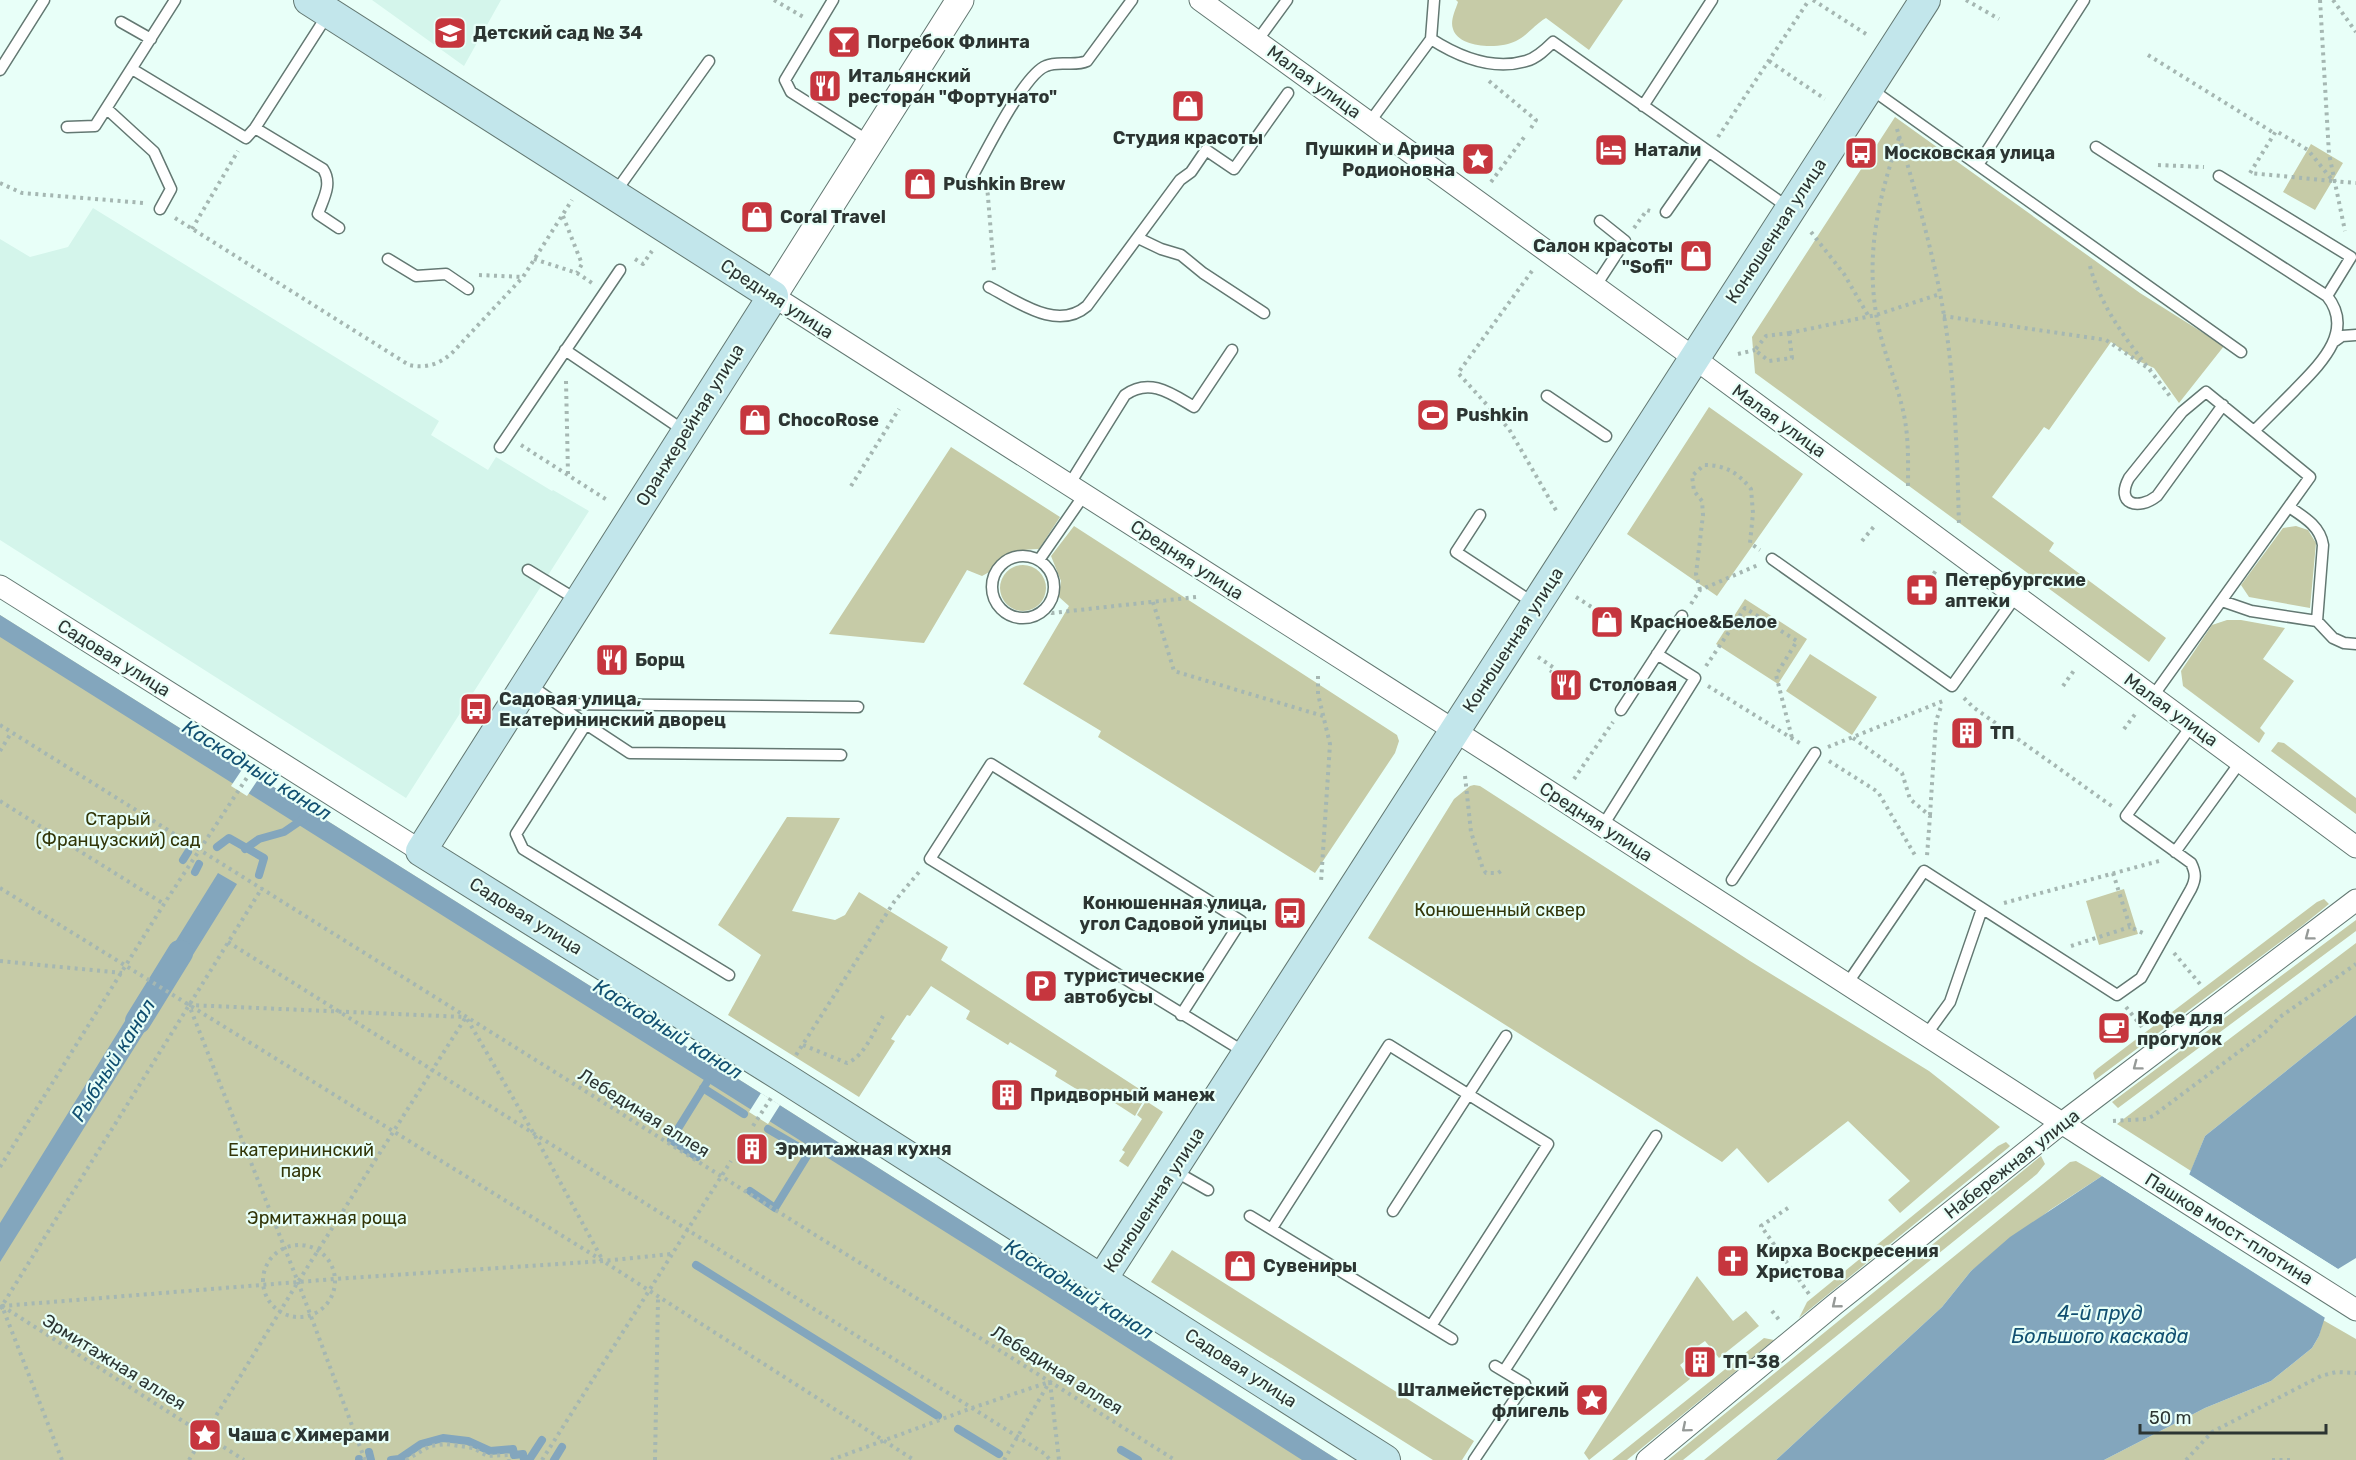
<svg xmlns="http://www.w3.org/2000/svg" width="2356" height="1460" font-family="Rubik,sans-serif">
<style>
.built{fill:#d4f5eb}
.green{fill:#c6cba7}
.water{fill:#83a6bd}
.pier{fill:#e8fff8}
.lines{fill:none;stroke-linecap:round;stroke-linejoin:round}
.stream{stroke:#83a6bd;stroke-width:8}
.canal{stroke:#83a6bd;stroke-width:26}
.service-casing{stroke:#637872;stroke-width:13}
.minor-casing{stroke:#637872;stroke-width:23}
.tertiary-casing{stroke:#637872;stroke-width:29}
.secondary-casing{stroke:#637872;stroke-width:32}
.path{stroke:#a5b7b2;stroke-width:4;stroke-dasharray:3 4.5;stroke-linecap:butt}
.service{stroke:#fff;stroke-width:10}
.minor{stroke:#fff;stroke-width:21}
.tertiary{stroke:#fff;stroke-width:27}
.secondary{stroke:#c2e6eb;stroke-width:30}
.oneway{stroke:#969a98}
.labels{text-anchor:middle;stroke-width:4.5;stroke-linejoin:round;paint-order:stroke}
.poi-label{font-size:18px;font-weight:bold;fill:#2c3532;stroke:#e8fff8;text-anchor:start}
.street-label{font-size:18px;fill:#2c3532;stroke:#e8fff8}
.park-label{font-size:18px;fill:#323608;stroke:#e8fff8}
.water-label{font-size:20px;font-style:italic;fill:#115071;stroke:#e8fff8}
</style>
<rect width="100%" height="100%" fill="#e8fff8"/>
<path class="built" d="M372 0H501L464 66Z
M93 208 439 421 431 435 488 470 496 457 552 491 553 490 589 511 406 798 0 540V239L30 257 68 247Z"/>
<path class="green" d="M1456 0H1623L1589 50 1546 18C1535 24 1527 36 1516 41 1501 49 1459 49 1453 29 1450 21 1455 11 1458 2Z
M1895 117 2140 293 2224 346 2179 403 2154 368 2136 360 2111 342 2049 430 2044 427 1992 497 2054 543 2049 551 2166 638 2149 662 1755 373 1752 337Z
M2311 144 2343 163 2315 210 2283 192Z
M1709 407 1803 474 1717 596 1627 534Z
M951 447 1060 517 1039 549C1021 550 1010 550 997 563 992 569 989 573 982 576L967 570 924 643 829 634Z
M1074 526 1397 735 1399 741 1395 753 1315 873 1098 737 1101 731 1023 684 1069 606 1059 597 1061 581 1051 556Z
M2296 526 2308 530 2316 543 2310 608 2249 597 2241 585 2283 528Z
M1000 588a23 23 0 1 1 46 0a23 23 0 1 1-46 0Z
M1745 599 1807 639 1778 684 1716 644Z
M0 615 770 1099 1338 1460H0Z
M2227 620H2241L2285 628 2263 659 2294 681 2260 728 2265 733 2259 743 2183 686 2181 671 2212 625Z
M1810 654 1877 697 1852 735 1786 691Z
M2278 742 2284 743 2356 798V814L2271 751Z
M1474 785 1480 786 1750 961 1929 1071 2000 1127 1900 1213 1888 1200 1910 1181 1848 1121 1768 1183 1737 1148 1722 1162 1368 938 1454 799 1470 786Z
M787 817 840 818 792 911 835 920 845 915 859 892 948 947 941 960 1147 1094 1135 1116 1101 1094 1096 1101 1055 1076 1057 1071 1010 1042 1008 1045 966 1019 970 1011 931 986 910 1016 907 1015 891 1039 895 1041 859 1097 728 1015 761 955 718 925Z
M2124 889 2138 934 2099 945 2086 901Z
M2324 899 2329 904 2303 925 2095 1080 2093 1073 2097 1069 2317 902Z
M2356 920V931L2118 1108 2112 1102Z
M2356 943V1015L2205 1136 2191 1171 2117 1124Z
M1146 1101 1163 1112 1128 1167 1119 1161 1125 1152 1122 1150 1142 1119 1137 1115Z
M2006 1142 2010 1146 2008 1148 1799 1318 1807 1302 1998 1146Z
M2041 1156 2045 1164 2037 1174 1683 1460H1668Z
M2076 1161 2102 1176 2050 1210 1971 1271 1942 1307 1776 1460H1704L2070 1162Z
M1172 1250 1474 1441 1462 1460H1433L1151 1282Z
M1697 1276 1733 1321 1746 1311 1759 1326 1719 1358 1705 1341 1695 1348 1697 1351 1680 1365 1690 1379 1589 1460 1584 1453Z
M2323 1320 2356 1339V1460H2104L2205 1408 2271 1381 2312 1348 2319 1336Z
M1764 1338 1774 1340 1627 1460H1612Z"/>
<path class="water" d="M0 615 770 1099 1338 1460H1302L1036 1289 0 637Z
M218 873 237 884 173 987 154 976Z
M146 987 165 999 0 1262V1223Z
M2356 1015V1258L2338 1269 2189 1175 2205 1136Z
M2102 1176 2325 1317 2319 1336 2312 1348 2271 1381 2205 1408 2104 1460H1776L1942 1307 1971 1271 2010 1237Z"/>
<path class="pier" d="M243 768 259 778 247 796 231 786Z
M761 1093 780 1105 768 1124 749 1112Z
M2104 1173 2326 1314 2327 1319 2099 1174Z
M2187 1173 2257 1218 2341 1271 2337 1272 2256 1221 2187 1177Z"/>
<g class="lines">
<path class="stream" d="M217 847 229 838 264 858 259 875
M245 849 259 839 284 832 303 819
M183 860 188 852
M195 872 199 864
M703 1088 744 1114
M768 1129 809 1153
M700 1153 697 1157 671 1140 707 1082
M750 1191 775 1208 812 1148
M696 1265 938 1416
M958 1429 999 1454
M1121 1450 1138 1460
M369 1452 371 1460
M359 1459V1460
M391 1460 399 1459 421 1444 443 1438 468 1441 490 1451 513 1449 514 1455 523 1454 524 1460
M529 1460 542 1440
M554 1460 562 1447"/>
<path class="canal" d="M138 1021 180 953"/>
<g class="service-casing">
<path id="service" d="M833 0 785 80 791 92 870 142
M121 22 151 39
M1431 39C1459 57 1492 71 1526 61 1537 58 1546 49 1553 42L1789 208
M1257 41 1287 0
M132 69 246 138 255 128 328 14
M0 70 44 0
M1871 89 2241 352
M1643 106 1712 0
M107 109 154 152 171 189 160 209
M1369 123 1431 39 1434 0
M67 127 95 126 175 0
M255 128 323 169C333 184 323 199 318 214L339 228
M2096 147 2327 296C2356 332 2318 366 2294 391 2281 404 2267 418 2254 431
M1978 165 2084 0
M2219 176 2351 257 2327 296
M972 177C985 154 1024 74 1046 66 1059 60 1074 67 1087 61L1132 0
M614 194 709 61
M1666 212 1708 152
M1138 238 1161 249 1181 255 1203 273 1264 313
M388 259 416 276 446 274 468 289
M989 287C1017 301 1057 332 1087 306L1180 180 1191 172 1206 150 1234 169 1288 93
M1595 287 1625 241 1600 221
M2335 341 2342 336 2356 335
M565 350 686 432
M1547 396 1606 436
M500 447 620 270
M1069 485 1125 395C1150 377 1172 394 1194 407L1232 350
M2289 507C2304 517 2320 526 2323 545L2317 621
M1480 515 1456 552 1535 604
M992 587a31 31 0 1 1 62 0a31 31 0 1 1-62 0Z
M1772 559 1952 686 2016 596
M1039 560 1084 495
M528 570 579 601
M2222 601 2251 611 2317 621 2333 638 2344 643 2356 644
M530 685 586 724 516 834 523 849 729 975
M2153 696 2310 477 2206 392 2182 412 2129 478C2115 504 2138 511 2157 496L2223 405
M560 704 858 707
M1621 710 1682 616
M586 724 630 753 841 755
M1602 827 1695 678 1657 654
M2175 852 2241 761
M1732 880 1815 753
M1847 984 1924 871 2117 995 2141 978 2191 889C2196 879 2196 873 2191 863L2126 816 2192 725
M1181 1015 1241 921 991 764 930 859 1246 1053
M1926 1035 1950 1002 1982 909
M1173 1170 1208 1190
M1393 1211 1506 1036
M1250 1216 1452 1339
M1272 1228 1389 1045 1548 1144 1431 1326
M1504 1371 1656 1136
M1474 1460 1525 1384 1495 1366"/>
</g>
<g class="minor-casing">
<path id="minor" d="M1200 0 1694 358 2356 847
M773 296 1499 759 2102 1149 2356 1310
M0 586 421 851
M1647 1460 1834 1305 2062 1123 2356 900"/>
</g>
<g class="tertiary-casing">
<path id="tertiary" d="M773 296 960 0"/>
</g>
<g class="secondary-casing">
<path id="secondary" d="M309 0 773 296 421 851 783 1077 1385 1460
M1102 1279 1925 0"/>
</g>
<path class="path" d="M774 0 805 18
M1813 0 1866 34
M1966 0 1999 19
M2320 0 2329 154 2345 231
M2333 0 2356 32
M2148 55 2274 133
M1769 61 1825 99
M1489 81 1536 120 1531 128
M1897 129C1913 183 1929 238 1940 293 1955 370 1957 448 1959 526
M1718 137 1809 0
M1899 138C1879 196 1866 251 1876 313 1881 348 1897 381 1904 415 1909 440 1908 463 1908 488
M2158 165 2204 167
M2250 173 2276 131 2308 150 2333 181 2250 173
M2333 181 2356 183
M1491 182 1525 136
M0 183 22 193 144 203
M987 185 994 270
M563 216 582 264 577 273
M175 218 409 365C425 369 440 364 452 353L523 277 572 200
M1634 228 1647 210 1650 211
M192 229 238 151
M1811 232 1844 274 1869 317
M534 259 577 273 592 283
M635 259 643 264 652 251
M2090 266C2103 317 2142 358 2172 399
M1532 271 1458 373 1509 429 1557 512
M479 275 523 277
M1943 316 2106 340 2151 370
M1789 333 1876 315 1940 294
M1789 333 1792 358 1769 361 1755 350 1766 336Z
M1738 354 1755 350
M566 381 568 474
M521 445 607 500
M851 486 899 409
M1862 541 1876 524
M1925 586 1937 569
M1700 590 1696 574 1703 515 1702 501 1694 491 1692 476 1704 465C1726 465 1738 473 1751 489L1753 513 1750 543 1760 550
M1576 597 1601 613
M1153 602 1174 671 1323 716
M1691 604 1700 590 1758 565
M1045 609 1052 613 1196 597
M1602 620 1601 613 1607 612
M1538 657 1554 668 1550 674 1562 682
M1706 666 1745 608 1797 641 1776 675 1792 738
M1318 676V694L1330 744 1321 882
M1708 686 1801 744
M2063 686 2075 669
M1964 698 1973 707 2113 807
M0 725 1175 1460
M2124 729 2136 713
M1853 738 1902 773 1910 799 1930 816 1927 856
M1828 747 1943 701
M0 751 11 733
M1829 761 1878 792 1916 857
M1465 776 1471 832 1483 869 1486 873H1498L1504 869
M1574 779 1613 722
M0 801 164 904
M1930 815 1936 721 1942 704
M2113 873 2130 927 2145 934
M0 888 603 1261 914 1460
M2004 903 2159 861
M228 942 972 1408 1045 1454 1050 1460
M2071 946 2130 927
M2174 953 2200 984
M0 961 122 973
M2126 1007 2142 1027
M803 1045 847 1063C864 1057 874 1031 883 1016
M796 1055 894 902 919 872
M2113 1121 2146 1119 2153 1116 2268 1030 2280 1017 2356 964
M753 1126 771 1098
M0 1167 164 904 252 770
M1788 1208 1761 1226 1809 1294
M263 1281a36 36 0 1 1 72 0a36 36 0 1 1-72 0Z
M2 1306 244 1460
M0 1309 262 888
M1772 1311 1780 1321
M1050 1382 1059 1460
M62 1460 2 1306 335 1279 603 1261 671 1254
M189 1460 298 1282 466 1017 534 1134 602 1259
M365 1460 298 1282 189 1005 465 1017
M406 1460 430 1446 446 1444 473 1448 487 1456 508 1455 509 1460
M542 1460 731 1161
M655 1460 658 1299
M831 1460 972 1408 1049 1382
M1004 1460 1050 1381
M2186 1460 2212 1432 2321 1376 2336 1372 2356 1373
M2272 1460H2294"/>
<use href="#service" class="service"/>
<use href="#minor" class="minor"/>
<use href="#tertiary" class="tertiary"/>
<use href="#secondary" class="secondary"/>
</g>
<defs><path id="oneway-chevron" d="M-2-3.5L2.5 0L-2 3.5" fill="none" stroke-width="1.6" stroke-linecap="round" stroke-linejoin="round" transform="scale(1.5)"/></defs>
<g class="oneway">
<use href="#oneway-chevron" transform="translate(2309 936) rotate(143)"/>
<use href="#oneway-chevron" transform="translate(2137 1066) rotate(143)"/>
<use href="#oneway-chevron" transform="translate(1836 1304) rotate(141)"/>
<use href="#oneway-chevron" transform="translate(1686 1428) rotate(140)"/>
</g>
<defs>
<g id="school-square" transform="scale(1.725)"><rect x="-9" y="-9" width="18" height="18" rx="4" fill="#c6363e" stroke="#e8fff8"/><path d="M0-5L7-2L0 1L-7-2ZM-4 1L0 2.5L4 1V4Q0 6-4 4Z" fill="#fff"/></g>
<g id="bar-square" transform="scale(1.725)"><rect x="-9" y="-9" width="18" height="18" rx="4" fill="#c6363e" stroke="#e8fff8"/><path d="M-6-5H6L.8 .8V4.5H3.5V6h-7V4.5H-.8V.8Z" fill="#fff"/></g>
<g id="restaurant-square" transform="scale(1.725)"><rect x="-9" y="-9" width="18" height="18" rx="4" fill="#c6363e" stroke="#e8fff8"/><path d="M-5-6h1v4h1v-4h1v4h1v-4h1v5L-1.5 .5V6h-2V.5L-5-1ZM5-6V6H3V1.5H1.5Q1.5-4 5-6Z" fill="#fff"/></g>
<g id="shop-square" transform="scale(1.725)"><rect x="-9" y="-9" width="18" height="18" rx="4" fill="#c6363e" stroke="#e8fff8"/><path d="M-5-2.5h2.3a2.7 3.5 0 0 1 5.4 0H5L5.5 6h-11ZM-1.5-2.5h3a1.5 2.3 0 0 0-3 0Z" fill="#fff"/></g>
<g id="hotel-square" transform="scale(1.725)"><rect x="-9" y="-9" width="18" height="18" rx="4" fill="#c6363e" stroke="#e8fff8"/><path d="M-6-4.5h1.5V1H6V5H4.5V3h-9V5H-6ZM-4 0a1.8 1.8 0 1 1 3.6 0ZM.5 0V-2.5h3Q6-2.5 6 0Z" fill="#fff"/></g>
<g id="bus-square" transform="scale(1.725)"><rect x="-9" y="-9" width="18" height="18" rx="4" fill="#c6363e" stroke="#e8fff8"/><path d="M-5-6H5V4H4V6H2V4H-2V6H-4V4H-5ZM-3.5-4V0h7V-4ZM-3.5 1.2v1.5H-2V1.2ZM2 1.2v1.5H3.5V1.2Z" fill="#fff"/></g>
<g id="sight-square" transform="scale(1.725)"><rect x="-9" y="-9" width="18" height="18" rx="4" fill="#c6363e" stroke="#e8fff8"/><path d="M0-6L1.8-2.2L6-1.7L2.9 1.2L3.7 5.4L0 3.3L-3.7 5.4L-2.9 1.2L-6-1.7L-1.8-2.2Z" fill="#fff"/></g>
<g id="stadium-square" transform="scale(1.725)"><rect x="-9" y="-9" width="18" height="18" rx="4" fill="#c6363e" stroke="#e8fff8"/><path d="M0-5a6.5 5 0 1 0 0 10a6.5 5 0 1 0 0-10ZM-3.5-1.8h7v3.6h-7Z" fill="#fff"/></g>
<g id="pharmacy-square" transform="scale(1.725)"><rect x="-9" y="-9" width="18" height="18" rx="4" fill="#c6363e" stroke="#e8fff8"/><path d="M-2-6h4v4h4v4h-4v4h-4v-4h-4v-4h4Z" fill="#fff"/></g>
<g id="building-square" transform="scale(1.725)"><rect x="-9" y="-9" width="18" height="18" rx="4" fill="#c6363e" stroke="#e8fff8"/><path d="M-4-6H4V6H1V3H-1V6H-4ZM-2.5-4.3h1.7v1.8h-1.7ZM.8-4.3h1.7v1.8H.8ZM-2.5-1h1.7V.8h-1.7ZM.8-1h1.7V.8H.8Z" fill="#fff"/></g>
<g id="parking-square" transform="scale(1.725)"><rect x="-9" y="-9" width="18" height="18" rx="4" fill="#c6363e" stroke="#e8fff8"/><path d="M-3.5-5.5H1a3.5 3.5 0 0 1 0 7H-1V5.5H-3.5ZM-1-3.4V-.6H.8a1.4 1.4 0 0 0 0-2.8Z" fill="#fff"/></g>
<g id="cafe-square" transform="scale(1.725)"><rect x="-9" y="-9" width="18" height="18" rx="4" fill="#c6363e" stroke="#e8fff8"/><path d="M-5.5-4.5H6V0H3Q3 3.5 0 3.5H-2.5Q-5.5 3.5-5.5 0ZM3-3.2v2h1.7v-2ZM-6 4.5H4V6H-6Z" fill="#fff"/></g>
<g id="church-square" transform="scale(1.725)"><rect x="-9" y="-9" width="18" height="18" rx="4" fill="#c6363e" stroke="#e8fff8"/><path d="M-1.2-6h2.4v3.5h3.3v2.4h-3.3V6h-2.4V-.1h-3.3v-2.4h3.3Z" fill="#fff"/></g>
</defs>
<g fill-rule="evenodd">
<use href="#school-square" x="450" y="33"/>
<use href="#bar-square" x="844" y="42"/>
<use href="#restaurant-square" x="825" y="86"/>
<use href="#shop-square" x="1188" y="106"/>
<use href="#hotel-square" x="1611" y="150"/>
<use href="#bus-square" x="1861" y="153"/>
<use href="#sight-square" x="1478" y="159"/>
<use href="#shop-square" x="920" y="184"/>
<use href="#shop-square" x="757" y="217"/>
<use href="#shop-square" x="1696" y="256"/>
<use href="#stadium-square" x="1433" y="415"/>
<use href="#shop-square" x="755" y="420"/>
<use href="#pharmacy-square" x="1922" y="590"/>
<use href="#shop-square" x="1607" y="622"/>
<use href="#restaurant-square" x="612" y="660"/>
<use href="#restaurant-square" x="1566" y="685"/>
<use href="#bus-square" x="476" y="709"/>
<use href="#building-square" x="1967" y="733"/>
<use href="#bus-square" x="1290" y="913"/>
<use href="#parking-square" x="1041" y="986"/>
<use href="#cafe-square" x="2114" y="1028"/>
<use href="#building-square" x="1007" y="1095"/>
<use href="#building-square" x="752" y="1149"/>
<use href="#church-square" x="1733" y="1261"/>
<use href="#shop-square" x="1240" y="1266"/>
<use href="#building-square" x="1700" y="1362"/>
<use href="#sight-square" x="1592" y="1400"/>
<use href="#sight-square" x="205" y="1435"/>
</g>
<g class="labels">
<g class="poi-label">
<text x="473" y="39">Детский сад № 34</text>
<text x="867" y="48">Погребок Флинта</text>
<text x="848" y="82">Итальянский<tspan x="848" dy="21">ресторан "Фортунато"</tspan></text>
<text x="1188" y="144" text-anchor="middle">Студия красоты</text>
<text x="1455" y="155" text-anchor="end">Пушкин и Арина<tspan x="1455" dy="21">Родионовна</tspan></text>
<text x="1634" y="156">Натали</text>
<text x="1884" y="159">Московская улица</text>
<text x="943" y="190">Pushkin Brew</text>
<text x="780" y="223">Coral Travel</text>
<text x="1673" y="252" text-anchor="end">Салон красоты<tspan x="1673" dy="21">"Sofi"</tspan></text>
<text x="1456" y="421">Pushkin</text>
<text x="778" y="426">ChocoRose</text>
<text x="1945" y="586">Петербургские<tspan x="1945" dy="21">аптеки</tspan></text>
<text x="1630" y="628">Красное&amp;Белое</text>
<text x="635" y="666">Борщ</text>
<text x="1589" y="691">Столовая</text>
<text x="499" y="705">Садовая улица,<tspan x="499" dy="21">Екатерининский дворец</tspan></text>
<text x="1990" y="739">ТП</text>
<text x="1267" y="909" text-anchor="end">Конюшенная улица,<tspan x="1267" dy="21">угол Садовой улицы</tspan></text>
<text x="1064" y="982">туристические<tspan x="1064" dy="21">автобусы</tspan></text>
<text x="2137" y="1024">Кофе для<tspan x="2137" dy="21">прогулок</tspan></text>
<text x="1030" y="1101">Придворный манеж</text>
<text x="775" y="1155">Эрмитажная кухня</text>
<text x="1756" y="1257">Кирха Воскресения<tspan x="1756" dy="21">Христова</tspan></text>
<text x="1263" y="1272">Сувениры</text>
<text x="1723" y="1368">ТП-38</text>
<text x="1569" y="1396" text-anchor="end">Шталмейстерский<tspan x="1569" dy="21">флигель</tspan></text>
<text x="228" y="1441">Чаша с Химерами</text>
</g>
<g class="street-label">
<text transform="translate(1314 82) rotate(36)" y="6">Малая улица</text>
<text transform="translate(1776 231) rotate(-57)" y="6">Конюшенная улица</text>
<text transform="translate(777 299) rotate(33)" y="6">Средняя улица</text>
<text transform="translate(1779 421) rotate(36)" y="6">Малая улица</text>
<text transform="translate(690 425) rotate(-58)" y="6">Оранжерейная улица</text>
<text transform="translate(1187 560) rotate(33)" y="6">Средняя улица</text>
<text transform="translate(1513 640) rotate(-57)" y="6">Конюшенная улица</text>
<text transform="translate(114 658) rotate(32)" y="6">Садовая улица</text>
<text transform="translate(2171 710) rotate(36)" y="6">Малая улица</text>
<text transform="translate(1596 822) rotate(33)" y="6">Средняя улица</text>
<text transform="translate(526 916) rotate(32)" y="6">Садовая улица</text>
<text transform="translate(644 1113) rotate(32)" y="6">Лебединая аллея</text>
<text transform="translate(2012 1164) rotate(-38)" y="6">Набережная улица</text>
<text transform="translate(1154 1200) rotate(-57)" y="6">Конюшенная улица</text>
<text transform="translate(2229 1229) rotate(32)" y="6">Пашков мост-плотина</text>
<text transform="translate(114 1362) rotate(32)" y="6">Эрмитажная аллея</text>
<text transform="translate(1241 1368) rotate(33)" y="6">Садовая улица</text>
<text transform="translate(1057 1370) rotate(32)" y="6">Лебединая аллея</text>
</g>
<g class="park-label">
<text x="118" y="825">Старый<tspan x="118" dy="21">(Французский) сад</tspan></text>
<text x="1500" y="916">Конюшенный сквер</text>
<text x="301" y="1156">Екатерининский<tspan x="301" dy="21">парк</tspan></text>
<text x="327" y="1224">Эрмитажная роща</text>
</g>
<g class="water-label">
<text transform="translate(257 770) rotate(32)" y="7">Каскадный канал</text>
<text transform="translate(668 1029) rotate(32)" y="7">Каскадный канал</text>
<text transform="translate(113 1060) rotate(-58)" y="7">Рыбный канал</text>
<text transform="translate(1079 1289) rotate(32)" y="7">Каскадный канал</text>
<text x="2100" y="1320">4-й пруд<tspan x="2100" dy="23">Большого каскада</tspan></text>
</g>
</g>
<path d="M2140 1424v9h186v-9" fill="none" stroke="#2c3532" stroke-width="3"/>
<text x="2149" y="1424" font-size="18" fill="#2c3532" stroke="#e8fff8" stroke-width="4.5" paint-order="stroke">50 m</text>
</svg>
